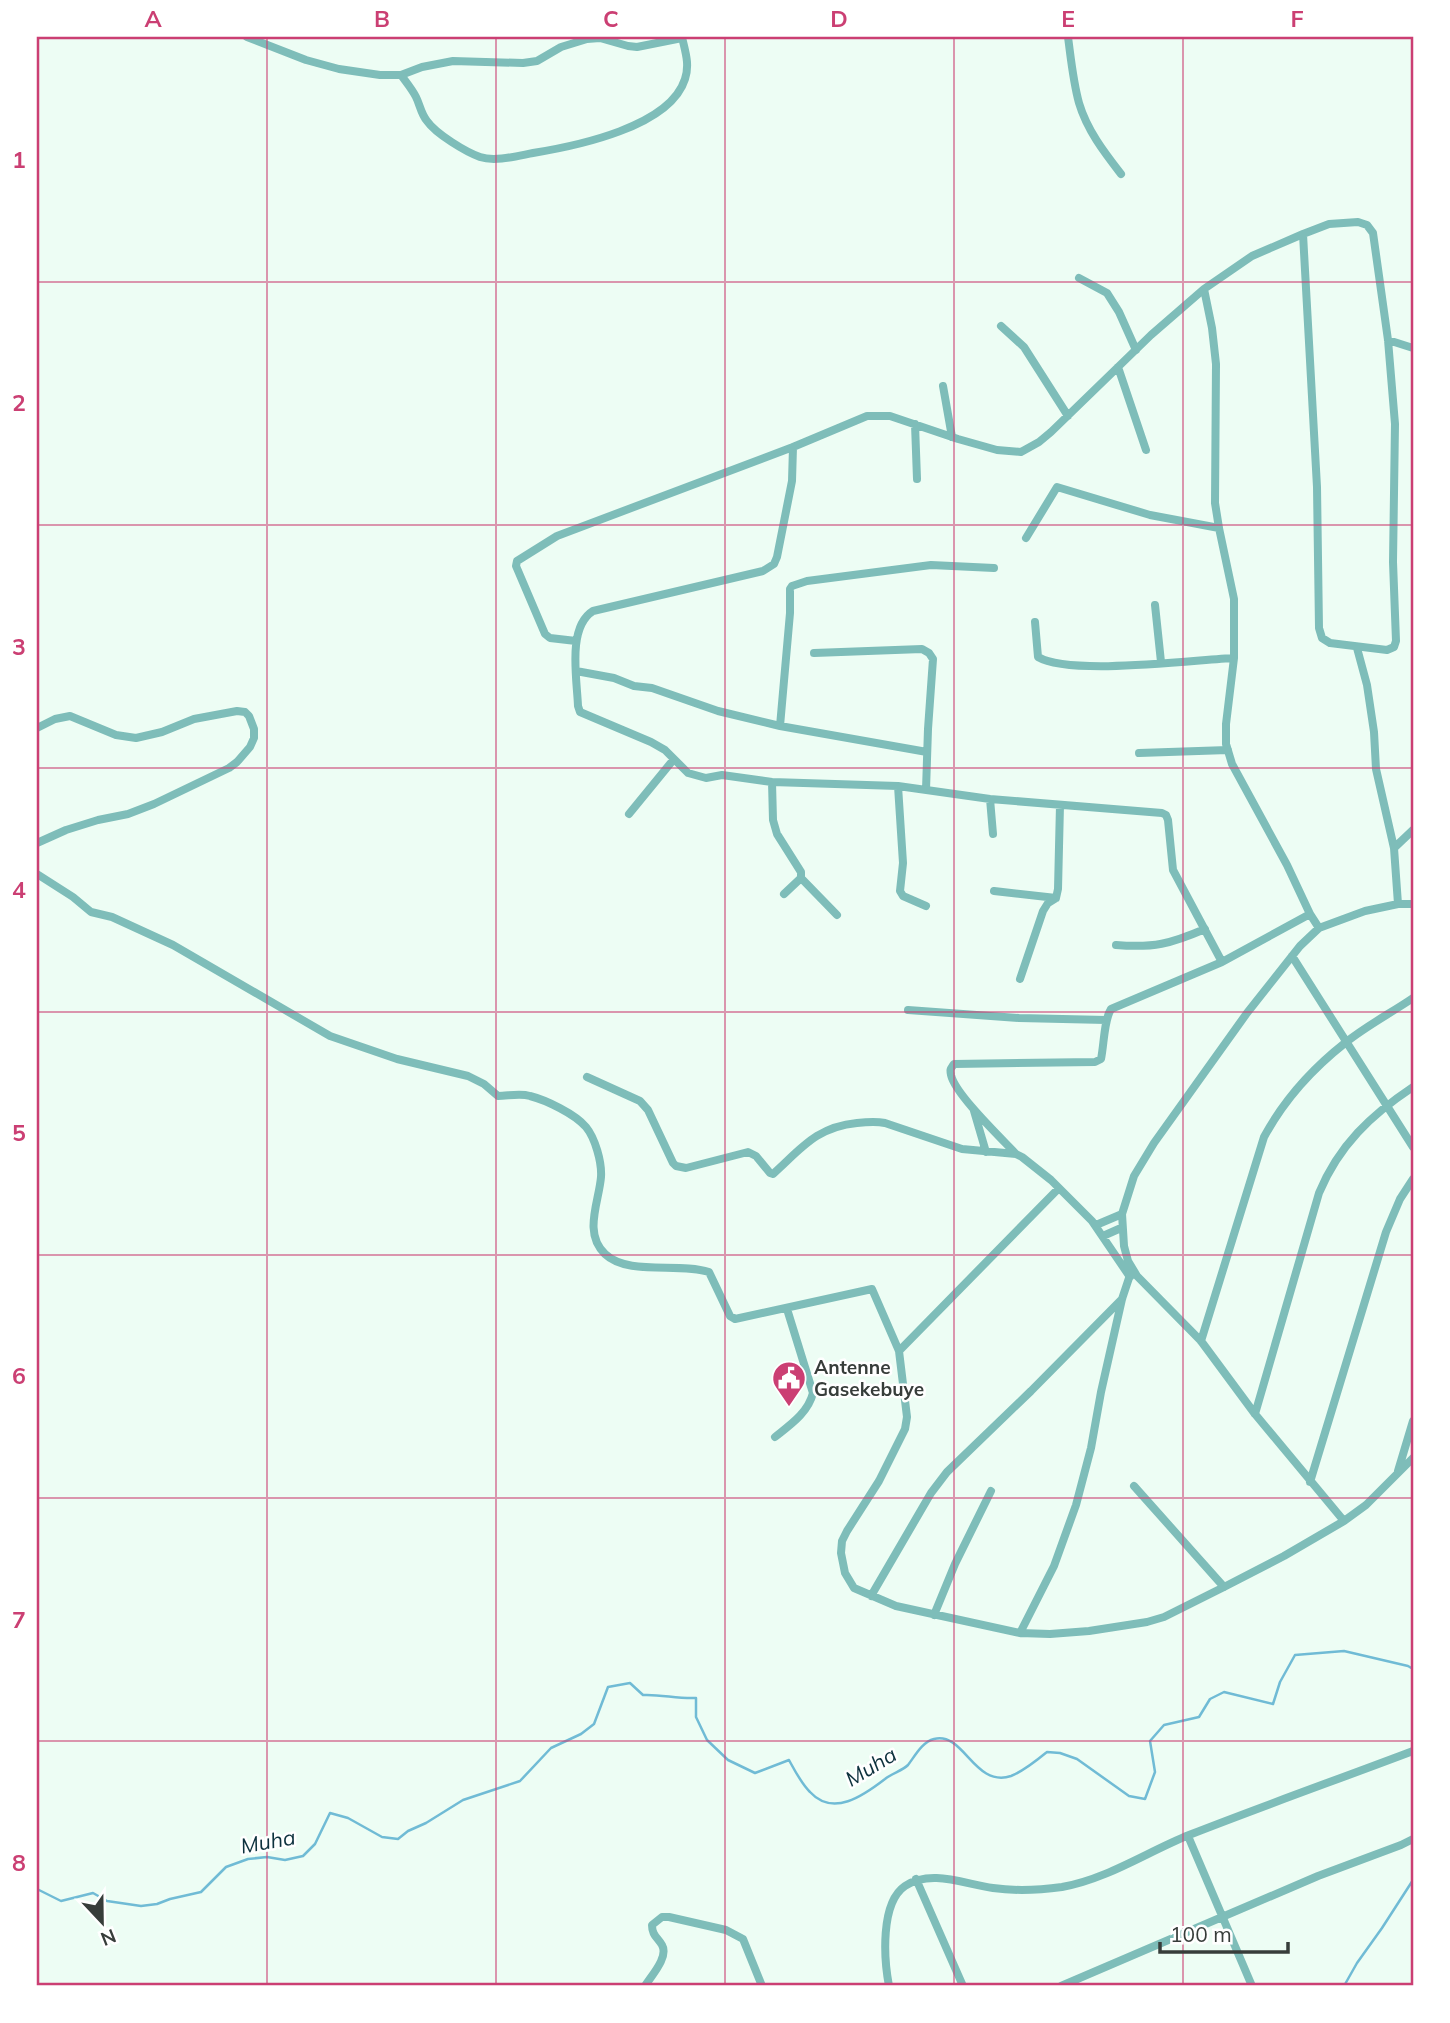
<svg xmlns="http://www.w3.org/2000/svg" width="1450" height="2023" font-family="Mulish,sans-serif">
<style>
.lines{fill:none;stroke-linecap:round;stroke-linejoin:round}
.stream{stroke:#70bbd5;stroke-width:2.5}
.minor{stroke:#7ebdb9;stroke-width:8}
.grid{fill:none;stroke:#cb3f73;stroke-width:2;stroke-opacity:0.55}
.labels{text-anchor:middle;stroke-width:5;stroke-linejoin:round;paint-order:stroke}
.poi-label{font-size:19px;font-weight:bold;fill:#373d3a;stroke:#fff;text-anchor:start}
.water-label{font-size:21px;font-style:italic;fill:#0d313d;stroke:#fff}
.neatline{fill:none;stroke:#cb3f73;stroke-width:2.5}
.grid-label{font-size:23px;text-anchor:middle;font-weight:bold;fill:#cb3f73}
</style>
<rect width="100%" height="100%" fill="#edfdf4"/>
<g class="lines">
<path class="stream" d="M37 1889 61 1901 93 1893 107 1901 141 1906 157 1904 170 1899 201 1892 226 1867 248 1859 267 1857 285 1860 303 1856 315 1844 330 1813 348 1818 382 1837 398 1839 408 1831 426 1823 463 1800 520 1781 551 1748 581 1734 594 1724 608 1687 630 1683 643 1695C661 1694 677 1699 696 1698V1717L707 1740 728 1760 755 1773 789 1760C795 1771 801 1783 810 1792 833 1817 863 1796 885 1779 892 1773 902 1771 908 1765 915 1756 922 1742 934 1739 964 1731 974 1788 1011 1776 1024 1771 1036 1761 1047 1752L1060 1753 1077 1759 1129 1796 1145 1799 1155 1772 1150 1741 1164 1725 1199 1717 1210 1699 1224 1692 1273 1704 1280 1682 1295 1655 1344 1651 1408 1666 1413 1669
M1344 1986 1357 1963 1382 1928 1413 1880"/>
<path class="minor" d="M247 37 306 60 339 69 380 75H401L422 67 453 61 523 63 537 61 561 47 587 39 600 38 628 46 637 47 682 38
M1068 37C1071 59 1073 81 1079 103 1087 130 1104 152 1121 174
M401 75C406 82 412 89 416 97 420 105 421 114 427 121 436 134 466 152 480 157 495 162 517 156 533 153 576 146 670 127 685 79 690 64 685 51 682 37
M1303 234 1317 487 1319 628 1322 638 1330 643 1387 650 1394 647 1396 641 1393 562 1395 424 1388 340 1373 233 1367 225 1358 222 1329 224 1303 234 1252 256 1204 289 1212 328 1216 364 1215 503 1219 528 1234 599V658L1226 724V744L1232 764 1287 865 1310 914 1319 928
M1079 278 1107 293 1119 312 1136 350
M1001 326 1024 347 1068 416
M1388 340 1413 348
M1118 367 1146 450
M943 386 952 437
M915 424 917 479
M793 447 792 481 777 557 774 564 763 571 593 611C567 627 577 679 578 706L580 712 651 742 665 750 688 773 706 778 722 775 772 782 898 786 990 799 1162 813 1166 815 1168 820 1173 870 1222 962
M1026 538 1057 487 1150 515 1219 528
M1155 605 1161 662
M1035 622 1038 657C1070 676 1193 660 1234 658
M576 641 550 638 545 634 516 566 517 561 557 536 793 447 867 416H890L958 439 997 450 1021 452 1039 442 1051 432 1151 335 1204 289
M1357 648 1367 685 1374 732 1376 769 1394 848
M814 653 922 649 929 653 933 659 928 729 926 790
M576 671 614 678 634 686 652 688 718 711 780 726 927 752
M780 726 790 613V589L792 586 807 581 931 565 994 568
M37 728 55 719 70 716 116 735 136 738 162 732 194 719 237 711 245 712 249 716 254 729V738L250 747 237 762 229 768 154 804 128 814 98 820 66 830 37 843
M1139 753 1228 750
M772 782 773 820 777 834 801 872V878L837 915
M898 786 903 863 900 891 903 896 926 906
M990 799 993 834
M629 814 674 759
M37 874 73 897 91 912 112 917 173 945 330 1036 397 1059 468 1076 484 1084 498 1096C508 1096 520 1093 530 1096 546 1100 575 1114 586 1127 595 1138 602 1162 601 1177 599 1202 583 1233 605 1254 628 1276 679 1262 709 1272L730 1316 735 1319 872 1289 899 1351 907 1417 905 1429 879 1481 847 1531 842 1541 841 1553 845 1573 854 1588 896 1606 1020 1633 1050 1634 1089 1631 1147 1622 1164 1617 1224 1587 1284 1556 1344 1521 1366 1505 1413 1458
M994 891 1056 898
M784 894 801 878
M1398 904 1394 848 1413 830
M1116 945C1154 948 1170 944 1205 929
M1292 956 1413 1147
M1020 979 1043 911 1048 903 1056 898 1058 889 1060 805
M908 1010 1019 1018 1106 1020
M587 1077 640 1101 648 1110 673 1163 676 1166 686 1168 748 1152 756 1156 770 1173 773 1174C801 1149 816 1127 857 1123 866 1122 875 1121 885 1123L962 1149 1016 1154 1022 1157 1051 1180 1092 1221 1130 1277
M974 1111 986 1152
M1016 1154C1001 1138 955 1094 951 1075 950 1069 950 1070 954 1064L1095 1062 1101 1059C1104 1045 1104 1020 1111 1009L1222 962 1310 914
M1096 1225 1122 1214
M1103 1236 1121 1228
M1201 1341 1264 1137C1284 1100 1312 1069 1345 1043 1366 1026 1391 1013 1413 998
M899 1351 1059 1188
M1255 1414 1319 1193C1339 1145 1371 1115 1413 1087
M775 1437C790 1425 808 1413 813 1393L787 1309
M1398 1471 1413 1421
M1310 1482 1386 1232 1400 1199 1413 1179
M1134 1486 1224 1587
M1344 1521 1255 1414 1201 1341 1137 1276 1128 1261 1124 1246 1122 1214 1134 1176 1154 1143 1247 1013 1300 946 1319 928 1365 911 1398 904H1413
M871 1596 931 1493 947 1472 1031 1391 1122 1299
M934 1615 955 1564 991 1491
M1020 1633 1054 1566 1076 1505 1091 1448 1101 1392 1122 1299 1131 1272
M1188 1836 1252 1986
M916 1879 963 1986
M645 1986C651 1976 669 1957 662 1945 657 1937 652 1935 652 1925L662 1917H669L726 1930 743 1939 762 1986
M889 1986C884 1960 880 1903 905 1886 931 1869 964 1884 993 1888 1014 1891 1040 1890 1062 1887 1107 1879 1147 1852 1189 1835 1263 1806 1339 1779 1413 1751
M1061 1986 1318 1876 1401 1845 1413 1839"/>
</g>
<path class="grid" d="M267 37V1986M496 37V1986M725 37V1986M954 37V1986M1183 37V1986M37 282H1413M37 525H1413M37 768H1413M37 1012H1413M37 1255H1413M37 1498H1413M37 1741H1413"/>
<defs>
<g id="civic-pin" transform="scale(1.75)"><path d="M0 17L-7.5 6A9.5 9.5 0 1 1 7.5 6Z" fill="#cb3f73" stroke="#fff"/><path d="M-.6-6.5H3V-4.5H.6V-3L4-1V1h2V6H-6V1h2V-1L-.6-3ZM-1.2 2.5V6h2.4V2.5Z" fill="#fff"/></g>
</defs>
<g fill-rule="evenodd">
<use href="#civic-pin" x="789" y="1378"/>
</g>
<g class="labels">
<g class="poi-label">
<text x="814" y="1374">Antenne<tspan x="814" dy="22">Gasekebuye</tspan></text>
</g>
<g class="water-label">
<text transform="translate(871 1767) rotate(-31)" y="7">Muha</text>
<text transform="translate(268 1842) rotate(-10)" y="7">Muha</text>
</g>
</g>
<rect width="1450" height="2023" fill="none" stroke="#ffffff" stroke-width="77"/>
<g transform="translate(102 1922) rotate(158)" stroke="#ffffff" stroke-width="5" paint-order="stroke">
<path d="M0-5L12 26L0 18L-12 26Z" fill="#373d3a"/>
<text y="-10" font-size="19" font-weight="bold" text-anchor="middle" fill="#373d3a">N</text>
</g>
<path d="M1160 1942v10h128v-10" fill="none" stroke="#373d3a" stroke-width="3.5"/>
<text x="1170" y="1942" font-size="21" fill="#373d3a" stroke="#ffffff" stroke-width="5" paint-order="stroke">100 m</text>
<rect x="38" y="38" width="1374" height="1946" class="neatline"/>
<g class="grid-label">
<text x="153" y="27">A</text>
<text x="382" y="27">B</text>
<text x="611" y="27">C</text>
<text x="839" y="27">D</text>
<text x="1068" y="27">E</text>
<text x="1297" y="27">F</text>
<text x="19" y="168">1</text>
<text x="19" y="411">2</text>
<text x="19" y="655">3</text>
<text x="19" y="898">4</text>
<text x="19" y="1141">5</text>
<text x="19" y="1384">6</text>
<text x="19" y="1628">7</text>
<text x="19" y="1871">8</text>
</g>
</svg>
